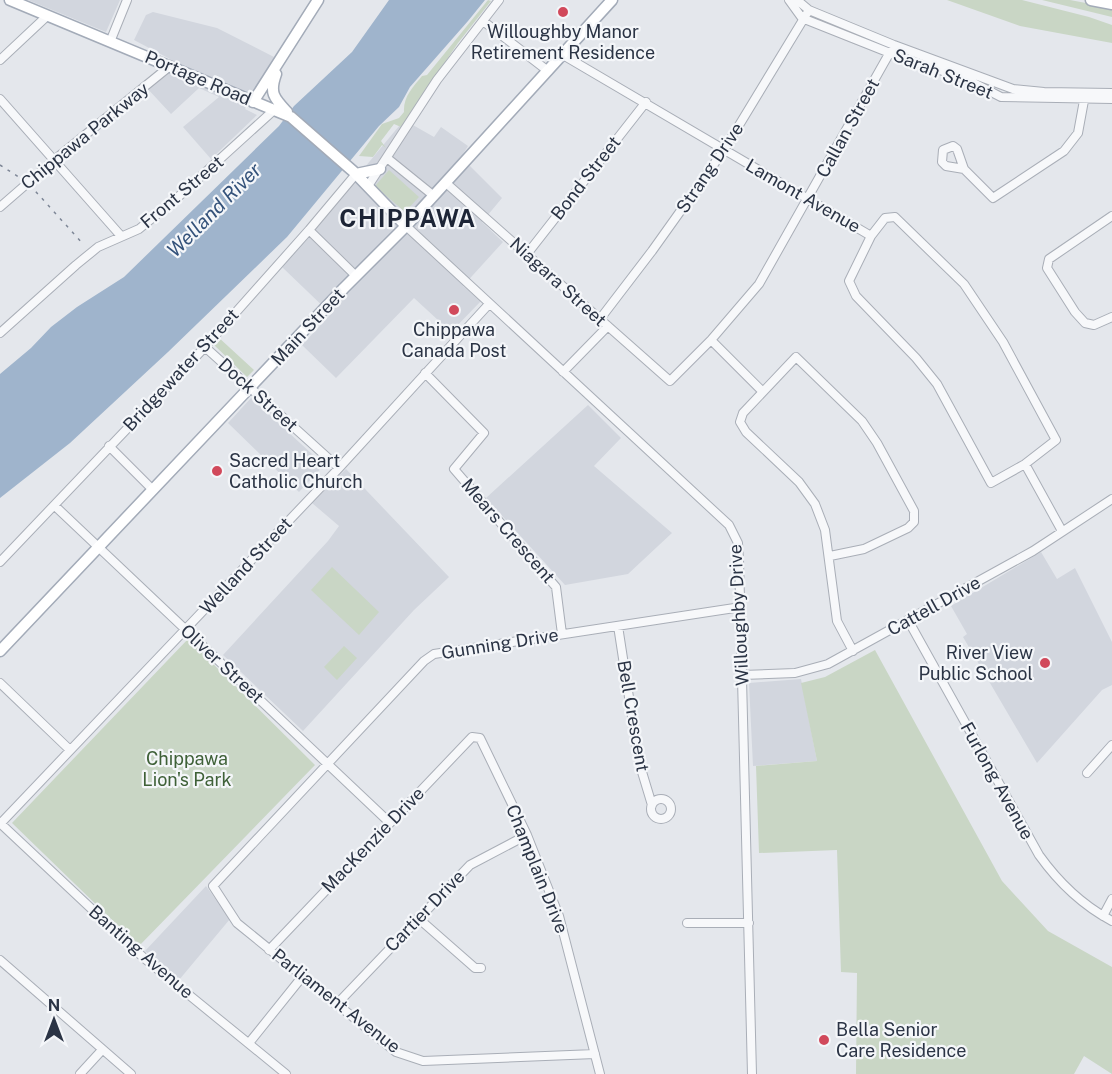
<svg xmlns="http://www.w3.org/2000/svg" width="1112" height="1074" font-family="'Public Sans',sans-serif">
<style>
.built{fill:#d2d6de}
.green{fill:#c9d6c5}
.water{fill:#9fb4cc}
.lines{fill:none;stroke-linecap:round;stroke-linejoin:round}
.minor-casing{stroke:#a9aeb7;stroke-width:10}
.major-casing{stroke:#a3abb8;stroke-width:13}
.minor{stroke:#f7f8fa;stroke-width:8}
.major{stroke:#fff;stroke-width:10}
.rail{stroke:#7d8696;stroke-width:1.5;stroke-dasharray:3 6;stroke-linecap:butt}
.poi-dot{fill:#d1495b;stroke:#f4f6f9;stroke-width:2}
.labels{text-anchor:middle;stroke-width:4.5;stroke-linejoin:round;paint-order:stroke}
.poi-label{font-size:18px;fill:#2b3445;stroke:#f4f6f9}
.street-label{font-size:18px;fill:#2b3445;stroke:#f4f6f9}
.park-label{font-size:18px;fill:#3f6138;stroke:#f4f6f9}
.water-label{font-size:20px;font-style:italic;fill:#34527a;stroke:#f4f6f9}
.district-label{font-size:24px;font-weight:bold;letter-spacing:1.5px;fill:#1d2536;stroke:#f4f6f9}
</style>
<rect width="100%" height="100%" fill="#e4e7ec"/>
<path class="built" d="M28 0H120L106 32Z
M153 12 217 28 274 57 245 109 257 115 211 159 183 127 219 97 199 88 171 114 145 86 164 71 170 59 134 40 146 15Z
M404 120 434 137 441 127 468 146 461 157 502 198 482 222 503 242 463 286 481 301 451 332 414 298 336 378 302 345 331 314 282 267Z
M251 398 324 465 299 492 228 423Z
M588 405 621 438 594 466 672 533 628 574 565 585 486 498Z
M346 469 449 577 414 610 303 731 223 655 328 541 339 526 312 503Z
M1041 552 1057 579 1075 568 1112 642V685L1102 690 1037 763 963 637 967 634 951 606Z
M801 679 817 761 753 766 749 683Z
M206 886 230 919 179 980 145 951Z"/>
<path class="green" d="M488 0 491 1 458 43 401 127 394 124 381 141 386 148 382 145 373 157 359 156 382 124 399 118 404 112C403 97 413 87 422 76L427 75Z
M947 0H1022L1089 17 1112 25V43L1020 26Z
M1042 0H1070L1112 8V17Z
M389 170 419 197 405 212 375 186Z
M217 336 254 370 247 377 211 342Z
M332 567 379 612 359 635 311 590Z
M188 639 315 765 139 946 12 823Z
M344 646 357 658 337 680 324 667Z
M875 650 1002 881 1048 931 1112 967V1074L1084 1056 1074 1074H856L857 973 841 972 837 850 759 853 756 766 817 761 801 683 825 677Z"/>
<path class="water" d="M389 0H485L468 21 410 87 399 107 379 126 287 237 168 352 70 443 0 498V374L31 348 51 327 77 307 124 277 279 126 294 106 352 52Z"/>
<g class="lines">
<g class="minor-casing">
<path id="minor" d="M789 0 802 18 890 53 966 79 1001 97 1112 99
M797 0 809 10 894 45 1013 89 1044 92 1112 93
M483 21 548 71
M110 42 127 0
M563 55 871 236
M0 60 47 16
M0 99 121 236
M387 158 434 196
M964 169 946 166 942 162 943 150 953 146 957 149 964 169 993 198 1064 151 1078 133 1085 95
M446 183 670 381 711 340 759 284 894 45
M368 186 437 80 499 0
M0 207 53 161 170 66
M1112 216 1049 259 1047 268 1075 312 1085 323 1094 325 1112 317
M895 217 964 284 1003 342 1056 440 1025 464 991 483 937 384 916 358 856 296 849 281 871 236 885 218Z
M406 226 729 525 738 543 739 560 752 1074
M309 230 356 276
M527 254 646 102
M600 319 652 251 724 150 809 10
M0 333 76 265 98 247 139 229 177 198 274 110
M711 340 763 392
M205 347 339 468
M563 372 608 326
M425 373 484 433 454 469 556 587 562 634
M109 446 153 490
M1025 464 1062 531
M55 506 390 823
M830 556 864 549 908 528 914 522V511L877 443 862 421 796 357 743 413 740 422 746 432 799 482 815 504 825 530 837 621 853 651
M0 562 205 347 309 230 356 174
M908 620 1039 855C1059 883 1082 905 1112 921
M618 626 639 762 652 805
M742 675 795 673 828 664 1033 551 1112 499
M0 683 70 750
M1087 773 1112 745
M651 809a10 10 0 1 1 20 0a10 10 0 1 1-20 0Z
M0 824 339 468 489 304
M1 824 145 959 286 1074
M1103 916 1112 899
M418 918 475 968H481
M687 923H749
M269 950 472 737 480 738 527 835 559 916 600 1074
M0 960 131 1074
M336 1005 470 865 527 835
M249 1043 302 977
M595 1054 423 1061 396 1052 237 923 213 886 424 661 434 654 741 607
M80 1074 102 1050"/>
</g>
<g class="major-casing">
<path id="major" d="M10 0 291 117 354 172 406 226
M1091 0 1112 4
M276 74C269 93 274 98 287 112
M253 102 318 0
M356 174 380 169
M0 651 344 288 406 226 612 0"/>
</g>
<use href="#minor" class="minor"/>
<use href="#major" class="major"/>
<path class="rail" d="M0 165 28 183 84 245"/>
</g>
<g class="poi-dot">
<circle cx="563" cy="12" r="6"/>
<circle cx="454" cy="310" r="6"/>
<circle cx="217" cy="471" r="6"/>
<circle cx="1045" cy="663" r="6"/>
<circle cx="824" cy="1040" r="6"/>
</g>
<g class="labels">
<g class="poi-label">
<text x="563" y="38">Willoughby Manor<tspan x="563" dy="21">Retirement Residence</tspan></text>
<text x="454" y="336">Chippawa<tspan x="454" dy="21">Canada Post</tspan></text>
<text x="229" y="467" text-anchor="start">Sacred Heart<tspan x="229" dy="21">Catholic Church</tspan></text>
<text x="1033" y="659" text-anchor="end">River View<tspan x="1033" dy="21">Public School</tspan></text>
<text x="836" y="1036" text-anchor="start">Bella Senior<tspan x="836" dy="21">Care Residence</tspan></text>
</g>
<g class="street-label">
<text transform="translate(943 74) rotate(22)" y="6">Sarah Street</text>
<text transform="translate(198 78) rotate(23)" y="6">Portage Road</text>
<text transform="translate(848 128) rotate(-61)" y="6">Callan Street</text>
<text transform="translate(85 136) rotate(-39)" y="6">Chippawa Parkway</text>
<text transform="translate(710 168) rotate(-56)" y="6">Strang Drive</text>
<text transform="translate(586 178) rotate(-52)" y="6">Bond Street</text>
<text transform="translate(182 192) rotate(-40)" y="6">Front Street</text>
<text transform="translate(803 196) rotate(30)" y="6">Lamont Avenue</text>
<text transform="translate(558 282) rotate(42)" y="6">Niagara Street</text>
<text transform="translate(308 327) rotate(-47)" y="6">Main Street</text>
<text transform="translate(181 370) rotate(-47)" y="6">Bridgewater Street</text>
<text transform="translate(258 395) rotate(42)" y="6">Dock Street</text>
<text transform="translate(508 531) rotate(49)" y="6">Mears Crescent</text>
<text transform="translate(246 566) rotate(-47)" y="6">Welland Street</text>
<text transform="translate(934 606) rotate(-29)" y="6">Cattell Drive</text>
<text transform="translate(739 615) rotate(-93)" y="6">Willoughby Drive</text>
<text transform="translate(500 644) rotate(-9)" y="6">Gunning Drive</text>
<text transform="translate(222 664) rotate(43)" y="6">Oliver Street</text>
<text transform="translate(633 716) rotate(80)" y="6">Bell Crescent</text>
<text transform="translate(997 781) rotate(61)" y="6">Furlong Avenue</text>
<text transform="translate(373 840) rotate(-46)" y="6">MacKenzie Drive</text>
<text transform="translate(537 869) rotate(68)" y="6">Champlain Drive</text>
<text transform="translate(425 911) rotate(-46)" y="6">Cartier Drive</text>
<text transform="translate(141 952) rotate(41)" y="6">Banting Avenue</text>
<text transform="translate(336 1001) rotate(38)" y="6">Parliament Avenue</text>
</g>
<g class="park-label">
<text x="187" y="765">Chippawa<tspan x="187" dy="21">Lion's Park</tspan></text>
</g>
<g class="water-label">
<text transform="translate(214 210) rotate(-45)" y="7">Welland River</text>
</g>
<g class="district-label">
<text x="408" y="227">CHIPPAWA</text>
</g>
</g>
<g transform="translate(54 1020)" stroke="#f4f6f9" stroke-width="4.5" paint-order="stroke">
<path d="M0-4.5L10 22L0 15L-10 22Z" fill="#2b3445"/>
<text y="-9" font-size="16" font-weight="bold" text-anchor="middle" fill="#2b3445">N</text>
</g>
</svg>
